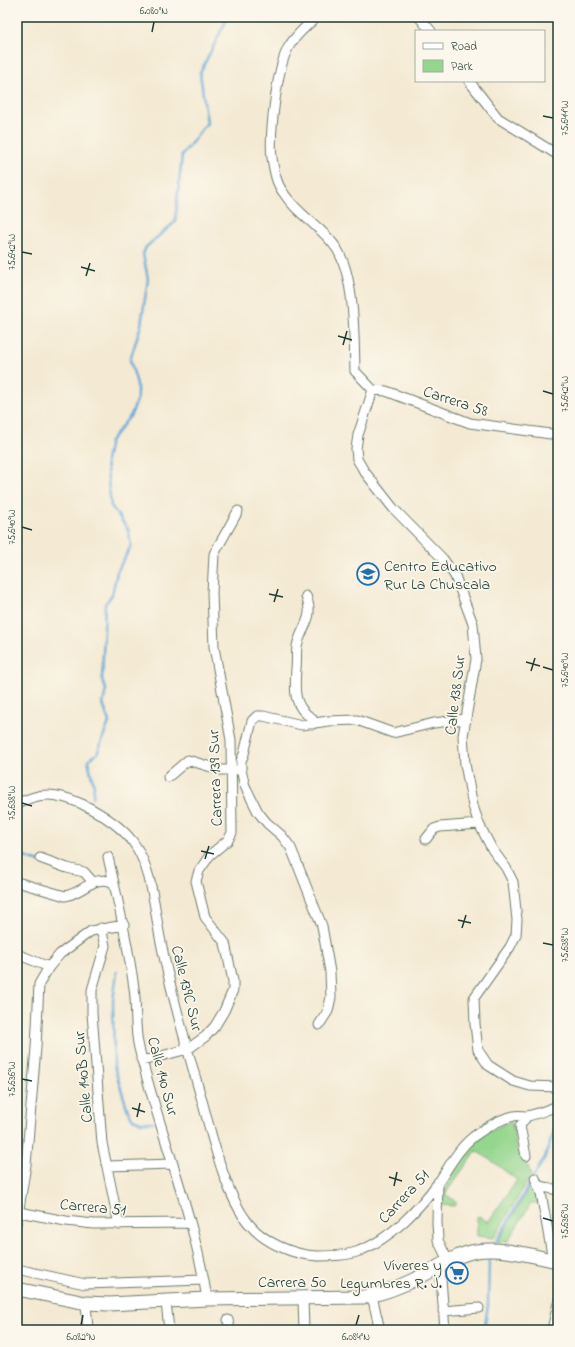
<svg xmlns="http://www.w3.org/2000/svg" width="575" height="1347" font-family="'Indie Flower',sans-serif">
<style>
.green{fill:#94d68d;stroke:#5a8a60}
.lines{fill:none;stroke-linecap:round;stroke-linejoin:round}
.stream{stroke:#60a6d6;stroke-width:2.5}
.minor-casing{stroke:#6a7a6c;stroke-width:11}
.secondary-casing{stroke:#6a7a6c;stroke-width:15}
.minor{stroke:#fff;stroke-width:9}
.secondary{stroke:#fff;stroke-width:13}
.ticks{fill:none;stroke:#1f3d34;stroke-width:1.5}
.labels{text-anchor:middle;stroke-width:3.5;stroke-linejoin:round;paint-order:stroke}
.street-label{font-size:16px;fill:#1f3d34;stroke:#fbf7ec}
.poi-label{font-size:16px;fill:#1f3d34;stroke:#fbf7ec;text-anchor:start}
.neatline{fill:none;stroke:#1f3d34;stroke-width:1.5}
.ticks-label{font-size:10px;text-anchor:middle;fill:#1f3d34}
</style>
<rect width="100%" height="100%" fill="#fbf7ec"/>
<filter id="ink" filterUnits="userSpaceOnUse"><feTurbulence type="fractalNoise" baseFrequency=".025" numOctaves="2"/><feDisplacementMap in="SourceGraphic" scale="8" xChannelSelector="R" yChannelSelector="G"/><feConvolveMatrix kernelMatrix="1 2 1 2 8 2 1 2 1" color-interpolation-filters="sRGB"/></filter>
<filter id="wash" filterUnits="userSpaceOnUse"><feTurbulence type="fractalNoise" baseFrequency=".012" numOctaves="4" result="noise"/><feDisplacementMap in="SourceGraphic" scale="16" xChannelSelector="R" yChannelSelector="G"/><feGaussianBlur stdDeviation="0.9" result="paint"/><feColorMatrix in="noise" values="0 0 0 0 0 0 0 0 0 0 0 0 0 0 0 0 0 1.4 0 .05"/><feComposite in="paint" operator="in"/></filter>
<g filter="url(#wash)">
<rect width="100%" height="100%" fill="#f4ead3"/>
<path class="green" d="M509 1122 512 1123 516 1148 525 1157 531 1175 494 1238 477 1236V1217L479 1216 488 1222 517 1180 488 1158 476 1151 445 1194 457 1202 454 1206 442 1205 448 1175 458 1157 478 1136Z
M533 1181 539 1203H531L508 1241 498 1242Z"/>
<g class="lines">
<path class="stream" d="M93 797 94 786 88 760 97 754 109 722 103 704 106 689 102 680 105 604 112 595 117 572 131 546 128 529 111 506 106 461 110 441 131 415 137 400V384L130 360 141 325 148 279 143 254 146 247 175 222 182 155 207 123 200 73 228 17
M24 857 40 862
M117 972 113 1001 114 1066 128 1111 133 1119 140 1122H153
M493 1247 545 1157 558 1119
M484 1330 488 1306 489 1259 491 1253"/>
</g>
</g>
<g filter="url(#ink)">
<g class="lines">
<g class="minor-casing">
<path id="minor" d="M316 17C306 27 295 35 288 48 277 68 269 135 272 158 274 170 276 183 283 192 297 215 323 227 337 249 355 279 354 336 355 371L373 390 386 391 470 423 558 435
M419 17 431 31
M469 81 498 118 558 155
M373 390 358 435 356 449 357 459 364 471 393 508 443 559 455 576 473 624 476 659 463 736 465 764 473 806 479 824 492 849 506 868 513 882 517 920 516 935 510 947 474 998 475 1024 478 1050 488 1065 513 1081 530 1086 558 1087
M306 596C315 619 302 625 297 646 296 653 297 661 296 668 295 687 292 707 312 718L313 724
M168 777 188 760 221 770H235
M17 804C41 791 57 793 82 804 100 813 121 826 133 842 154 871 154 913 162 947 172 998 187 1047 201 1097 212 1135 224 1193 249 1224 265 1243 293 1255 318 1256 331 1256 347 1256 359 1251 391 1239 420 1208 440 1180 450 1165 459 1148 473 1137 485 1128 499 1119 514 1116 518 1115 523 1116 527 1116 538 1114 548 1109 558 1106
M426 839 434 829 440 827 479 824
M108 857C118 900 128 944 134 988 137 1007 134 1029 139 1048 159 1132 194 1213 207 1299
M40 858 67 868 84 872 93 882
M17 882 65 896C83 893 95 873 114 883
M101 928 105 946 92 990V1013L102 1143 119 1225
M17 954 49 967 60 954 91 931 124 925
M319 1025 328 1011 331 997 330 972 322 926 291 848 282 836 267 823 258 812 245 786 241 770V761L244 754 252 721 257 716H263L302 725 328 721 357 720 393 733 434 723 465 719
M142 1061 188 1049 206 1036 215 1026 224 1011 233 990V981L225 943 205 917 196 881 199 871 210 855 228 840 232 833 231 740 214 647 212 593 214 554 238 511
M526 1156 520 1126 527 1116
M107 1166 173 1164
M535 1178 541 1193 553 1260
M438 1182 437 1222 438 1240 448 1261
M539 1186 558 1190
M19 1212 66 1221 94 1224 190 1223
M17 1221 26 1165 36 1048 39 984 49 967
M440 1266 445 1330
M17 1269 85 1284 204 1280
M372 1296 380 1330
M303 1299 304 1330
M166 1302 169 1330
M86 1303 88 1330
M443 1311 479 1308
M228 1320 230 1330
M552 1330 558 1303"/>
</g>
<g class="secondary-casing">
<path id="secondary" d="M17 1289 86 1303 109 1304 207 1299 363 1297C387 1293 407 1284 429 1272 443 1264 459 1254 476 1251 503 1247 532 1256 558 1261"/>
</g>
<use href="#minor" class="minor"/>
<use href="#secondary" class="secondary"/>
</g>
</g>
<path class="ticks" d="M152 32 154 22M543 116 553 118M22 252 32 254M81 267 95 271M86 276 90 263M338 336 352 340M343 345 347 331M543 391 553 394M22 527 32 530M269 594 283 597M274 602 278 589M526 662 540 666M543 667 553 670M531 671 535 658M22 803 32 806M201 851 214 854M205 859 209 846M458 920 471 923M462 928 466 915M543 943 553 945M22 1079 32 1081M132 1108 145 1112M137 1117 140 1103M389 1177 402 1181M394 1186 397 1172M543 1218 553 1221M81 1325 83 1315M356 1325 359 1315"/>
<defs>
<g id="school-ring" transform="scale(1.15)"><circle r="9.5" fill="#fbf7ec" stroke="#1f6fb2" stroke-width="1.5"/><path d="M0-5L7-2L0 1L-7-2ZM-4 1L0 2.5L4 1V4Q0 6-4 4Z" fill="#1f6fb2"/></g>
<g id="supermarket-ring" transform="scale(1.15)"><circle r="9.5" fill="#fbf7ec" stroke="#1f6fb2" stroke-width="1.5"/><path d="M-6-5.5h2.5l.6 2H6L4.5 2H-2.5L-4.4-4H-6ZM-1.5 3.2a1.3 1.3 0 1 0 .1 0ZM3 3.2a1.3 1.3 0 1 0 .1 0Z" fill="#1f6fb2"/></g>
</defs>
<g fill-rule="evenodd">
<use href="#school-ring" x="368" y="574"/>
<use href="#supermarket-ring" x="457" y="1273"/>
</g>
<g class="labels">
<g class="street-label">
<text transform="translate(456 400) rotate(18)" y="6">Carrera 58</text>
<text transform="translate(454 695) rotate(-83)" y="6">Calle 138 Sur</text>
<text transform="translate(214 778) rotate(-92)" y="6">Carrera 139 Sur</text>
<text transform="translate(188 988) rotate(76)" y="6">Calle 139C Sur</text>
<text transform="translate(164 1076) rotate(75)" y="6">Calle 140 Sur</text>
<text transform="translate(82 1077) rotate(-95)" y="6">Calle 140B Sur</text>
<text transform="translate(403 1196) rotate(-47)" y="6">Carrera 51</text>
<text transform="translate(93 1206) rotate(5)" y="6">Carrera 51</text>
<text x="292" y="1287">Carrera 50</text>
</g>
<g class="poi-label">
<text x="384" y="571">Centro Educativo<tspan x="384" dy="18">Rur La Chuscala</tspan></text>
<text x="442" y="1270" text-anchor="end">Víveres y<tspan x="442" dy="18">Legumbres R. J.</tspan></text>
</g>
</g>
<rect width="575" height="1347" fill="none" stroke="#fbf7ec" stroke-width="44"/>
<rect x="415" y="30" width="130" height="52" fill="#fbf7ec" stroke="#a3ada2"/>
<rect x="423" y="43" width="20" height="6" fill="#ffffff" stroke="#a3ada2"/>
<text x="451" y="50" font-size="12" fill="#1f3d34">Road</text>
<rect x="423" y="60" width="20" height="12" fill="#94d68d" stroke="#a3ada2"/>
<text x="451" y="70" font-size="12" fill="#1f3d34">Park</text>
<rect x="22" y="22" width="531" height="1303" class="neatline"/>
<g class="ticks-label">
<text x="154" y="14">6.080°N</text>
<text transform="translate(564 118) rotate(-90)" y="4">75.644°W</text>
<text transform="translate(11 252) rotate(-90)" y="4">75.642°W</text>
<text transform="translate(564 394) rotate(-90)" y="4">75.642°W</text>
<text transform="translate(11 527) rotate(-90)" y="4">75.640°W</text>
<text transform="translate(564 670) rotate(-90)" y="4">75.640°W</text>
<text transform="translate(11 803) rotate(-90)" y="4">75.638°W</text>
<text transform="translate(564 945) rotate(-90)" y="4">75.638°W</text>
<text transform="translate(11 1079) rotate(-90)" y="4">75.636°W</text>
<text transform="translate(564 1221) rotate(-90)" y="4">75.636°W</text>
<text x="81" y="1340">6.082°N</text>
<text x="356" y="1340">6.084°N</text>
</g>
</svg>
